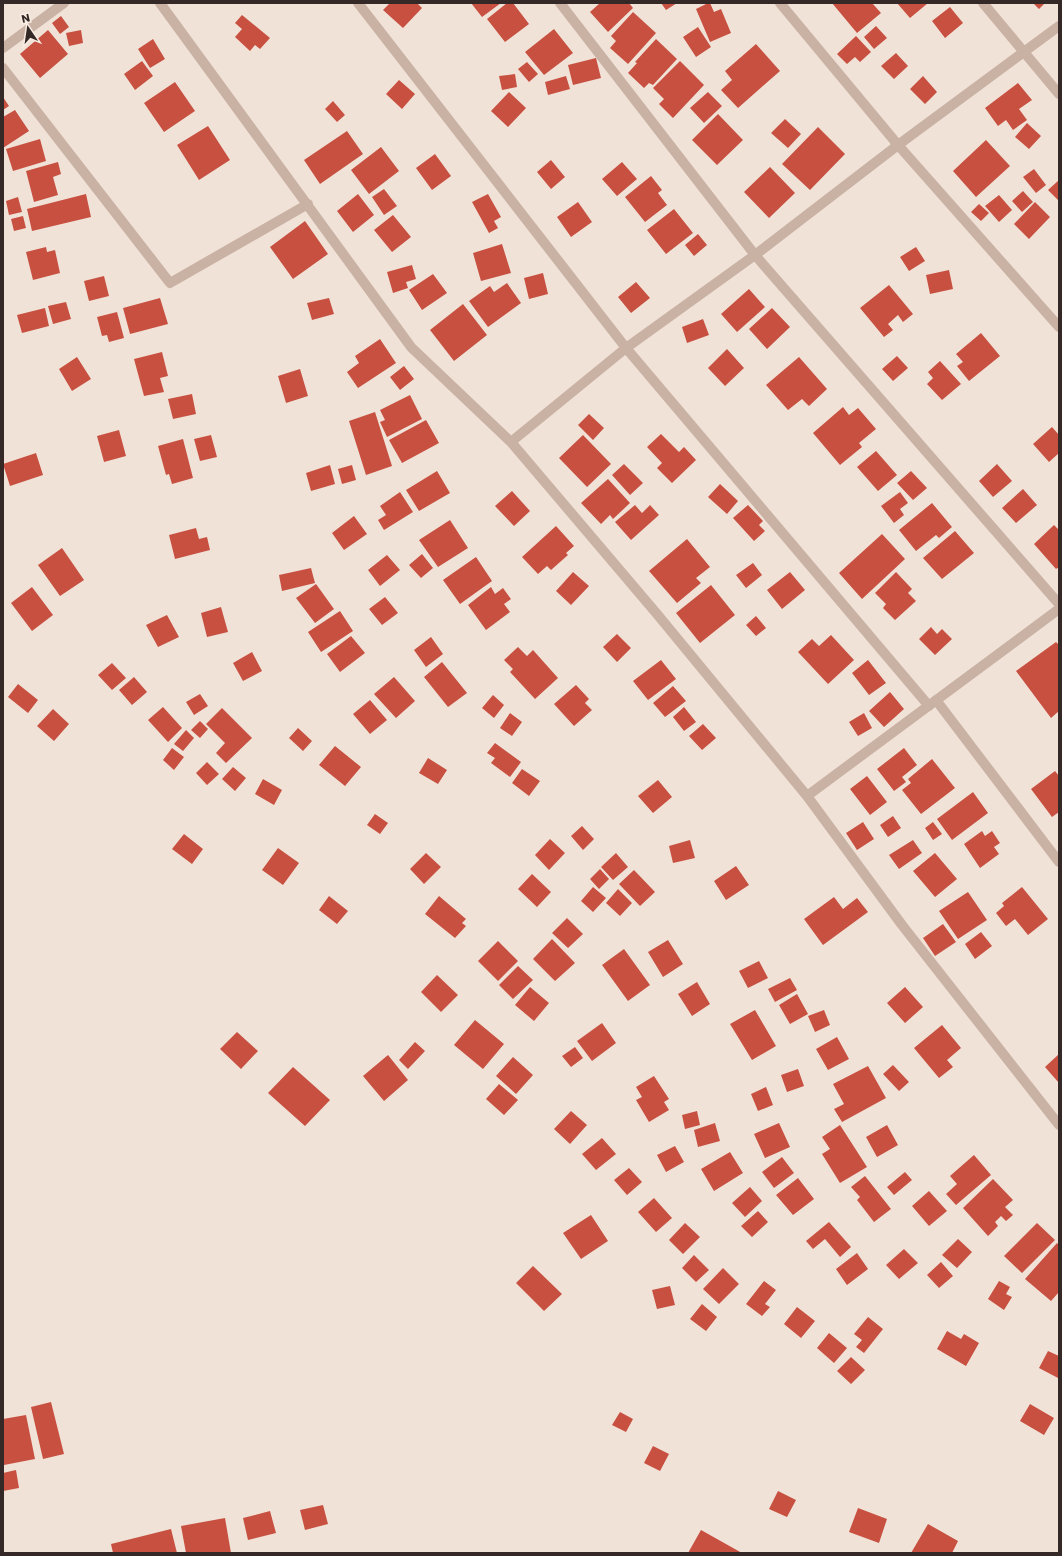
<svg xmlns="http://www.w3.org/2000/svg" width="1062" height="1556" font-family="Poppins,sans-serif">
<style>
.building{fill:#c75040}
.lines{fill:none;stroke-linecap:round;stroke-linejoin:round}
.minor{stroke:#c9b1a4;stroke-width:10}
</style>
<rect width="100%" height="100%" fill="#f1e2d8"/>
<path class="building" d="M390 3H417L422 8 403 28 383 10Z
M471 3H501L482 17Z
M507 3H513L529 24 505 42 487 19Z
M600 3H629L633 8 608 32 590 12Z
M661 3H677L666 10Z
M708 3H710L714 12 721 9 731 33 710 42 696 9Z
M832 3H872L881 13 857 33Z
M897 3H928L910 18Z
M1033 3H1045L1039 9Z
M950 7 963 23 945 38 932 21Z
M633 12 656 33 628 64 610 48 616 41 611 36Z
M242 15 270 38 260 49 255 45 250 51 235 37 242 29 235 23Z
M61 16 69 27 60 34 52 23Z
M876 26 887 38 874 49 864 37Z
M698 27 711 47 696 57 683 37Z
M554 29 573 53 544 75 525 52Z
M48 30 68 54 40 78 20 54Z
M81 30 83 43 69 46 66 33Z
M856 36 871 52 860 62 855 57 847 64 837 54Z
M153 39 165 59 150 68 138 49Z
M656 39 677 59 653 85 649 83 644 88 628 73 637 63 635 62Z
M756 44 780 71 738 108 721 90 732 80 725 71Z
M896 53 908 66 894 79 881 66Z
M596 58 601 78 573 85 568 65Z
M142 61 153 76 135 90 124 74Z
M680 61 704 85 673 118 659 104 664 99 653 88Z
M527 62 538 74 529 82 518 69Z
M515 74 517 87 502 90 499 76Z
M566 76 570 89 548 95 545 82Z
M923 76 937 92 925 104 910 89Z
M399 80 415 94 402 109 386 94Z
M175 82 195 111 164 132 144 103Z
M1018 83 1032 100 1019 109 1027 120 1013 130 1006 120 998 126 985 108Z
M509 92 526 108 508 127 491 111Z
M708 92 722 106 704 123 690 108Z
M3 97 9 106 3 110Z
M333 101 345 115 337 122 325 109Z
M15 110 29 131 3 148V117Z
M718 114 743 140 717 165 692 140Z
M785 119 801 134 788 148 771 133Z
M1027 123 1041 136 1029 149 1015 137Z
M208 126 230 160 199 180 177 145Z
M818 127 845 154 810 190 782 164Z
M347 131 363 154 320 184 304 160Z
M40 139 46 161 13 171 6 149Z
M986 140 1010 166 976 197 953 171Z
M381 147 399 171 369 194 351 170Z
M435 154 451 176 432 190 416 168Z
M551 160 565 177 551 189 537 172Z
M58 162 61 174 53 177 58 195 34 202 26 171Z
M622 162 637 179 617 196 602 179Z
M770 167 795 193 769 218 744 192Z
M1034 169 1046 185 1036 193 1023 177Z
M651 176 662 190 658 193 667 205 645 222 625 197Z
M1059 180V201L1048 190Z
M384 189 397 206 384 215 372 197Z
M1023 191 1033 202 1022 212 1012 201Z
M86 194 91 217 32 231 27 209Z
M358 194 374 215 353 232 337 211Z
M488 194 501 217 494 221 498 228 489 233 472 202Z
M999 195 1012 210 999 222 985 206Z
M18 197 22 212 9 215 6 201Z
M578 202 592 222 571 237 557 217Z
M1035 202 1050 217 1029 239 1014 224Z
M979 204 989 213 981 221 971 212Z
M674 209 693 233 666 254 647 230Z
M393 215 411 237 392 252 374 230Z
M23 216 26 228 14 231 11 219Z
M305 221 328 254 293 279 270 247Z
M698 234 707 245 694 256 685 245Z
M502 244 511 273 481 281 473 253Z
M46 247 47 252 55 250 60 273 33 280 26 252Z
M916 247 925 261 909 271 900 257Z
M412 265 416 279 406 282 408 288 393 293 387 272Z
M949 270 953 289 930 294 926 275Z
M543 273 548 294 529 299 524 278Z
M433 274 447 293 422 310 409 290Z
M104 276 109 296 89 301 84 281Z
M636 282 650 298 631 313 618 297Z
M507 283 521 303 488 327 469 301 490 286 494 292Z
M889 285 913 314 903 322 898 315 888 324 893 330 884 337 860 308Z
M749 289 765 307 737 332 721 314Z
M160 298 168 324 130 334 123 308Z
M329 298 334 314 312 320 307 303Z
M66 302 71 319 53 324 48 306Z
M463 304 487 335 454 361 430 330Z
M45 308 49 326 22 333 17 315Z
M772 308 790 327 767 349 749 329Z
M117 312 124 338 109 342 107 335 102 336 97 317Z
M703 319 709 335 687 343 682 327Z
M981 333 1000 356 969 381 957 366 963 362 956 354Z
M380 339 396 363 358 388 347 372 359 363 355 356Z
M727 349 744 368 725 386 708 368Z
M162 352 168 376 160 378 164 392 144 396 134 359Z
M897 356 908 368 893 381 882 369Z
M77 357 91 379 72 391 59 369Z
M799 357 827 389 809 406 802 399 788 410 766 385Z
M940 361 961 384 942 400 927 384 933 378 928 372Z
M404 366 414 379 400 390 390 377Z
M300 369 308 396 286 403 278 376Z
M192 394 196 414 173 419 168 399Z
M410 395 422 419 387 437 380 422 385 420 380 410Z
M843 407 849 415 858 408 876 429 859 443 862 447 840 465 813 433Z
M375 412 392 466 366 475 349 421Z
M589 414 604 428 593 440 578 425Z
M426 420 439 443 402 463 389 440Z
M1052 427 1059 435V453L1049 462 1033 444Z
M119 430 126 456 104 462 97 436Z
M661 434 679 452 684 447 696 460 672 483 657 468 662 463 647 447Z
M211 435 217 457 200 461 194 439Z
M583 435 611 464 587 487 559 458Z
M183 439 193 478 172 484 169 474 166 475 158 446Z
M876 451 897 475 878 491 857 467Z
M36 453 43 475 10 486 3 464Z
M624 464 643 483 630 495 612 475Z
M997 464 1012 481 993 497 979 481Z
M330 465 335 484 311 491 306 473Z
M352 465 356 480 342 484 338 469Z
M437 471 450 493 419 511 406 490Z
M911 471 927 488 913 500 897 483Z
M608 479 630 503 613 519 610 515 601 524 581 503Z
M720 484 738 501 727 514 708 497Z
M1023 489 1037 505 1016 523 1002 508Z
M512 491 530 511 514 526 495 506Z
M400 492 413 512 384 530 378 520 386 515 380 506Z
M900 492 908 503 900 509 904 515 894 523 881 506Z
M932 503 952 527 939 538 936 535 916 551 899 530Z
M635 505 642 513 650 505 659 515 631 540 615 522Z
M748 505 763 521 759 525 765 531 754 541 733 518Z
M354 516 367 534 344 550 332 533Z
M450 520 468 548 438 567 419 540Z
M1054 525 1059 530V567L1056 569 1034 544Z
M556 526 574 546 566 553 568 555 551 570 547 566 538 574 522 557Z
M196 528 199 539 207 537 210 550 175 559 169 535Z
M955 531 974 553 942 579 923 558Z
M882 534 905 559 862 599 839 573Z
M687 539 710 567 696 578 701 583 677 603 649 571Z
M62 548 84 580 60 596 38 565Z
M422 554 433 568 421 578 409 565Z
M387 555 400 570 380 586 368 570Z
M476 557 492 581 460 604 443 580Z
M753 563 762 575 746 588 736 575Z
M311 568 315 583 282 591 279 575Z
M573 572 589 586 571 605 556 591Z
M790 572 805 590 782 609 767 590Z
M896 572 912 589 908 593 916 601 895 620 883 608 886 604 875 593Z
M316 584 334 609 315 623 296 598Z
M711 585 735 615 700 643 676 613Z
M32 587 53 615 32 631 11 603Z
M491 587 495 594 503 588 511 599 504 604 510 612 486 630 468 605Z
M385 597 398 613 382 625 369 609Z
M221 607 228 632 207 637 201 613Z
M340 611 353 631 321 652 308 632Z
M167 615 179 637 158 647 146 625Z
M756 616 766 628 756 636 746 625Z
M931 627 937 634 942 629 952 639 935 655 919 639Z
M617 634 631 648 617 662 603 647Z
M831 635 854 660 828 684 798 652 812 639 819 646Z
M351 636 365 653 340 672 327 654Z
M431 637 443 654 426 667 414 650Z
M1056 642 1059 645V711L1051 718 1016 671Z
M518 647 527 656 533 650 558 678 535 699 510 672 513 669 504 660Z
M252 652 262 671 243 681 233 663Z
M661 660 676 679 648 700 633 681Z
M868 660 886 683 869 695 852 673Z
M442 662 467 693 448 707 424 677Z
M112 663 126 678 112 690 98 675Z
M134 677 147 692 132 705 119 690Z
M394 677 415 701 396 718 374 694Z
M18 684 38 700 28 713 8 697Z
M576 685 589 699 585 703 592 710 574 726 554 704Z
M673 686 686 701 665 717 653 703Z
M890 692 904 709 884 727 869 711Z
M200 694 208 706 194 715 186 702Z
M493 695 504 705 494 718 482 708Z
M370 700 387 720 370 734 353 714Z
M163 707 182 728 168 742 148 720Z
M684 707 696 722 684 731 673 717Z
M222 708 252 738 226 763 216 753 225 743 206 724Z
M53 709 69 724 54 741 37 726Z
M510 713 522 722 512 736 500 728Z
M864 713 872 728 858 736 849 722Z
M200 721 208 729 200 738 191 730Z
M703 724 716 738 702 750 689 736Z
M298 728 312 741 303 751 289 738Z
M186 730 194 738 183 751 174 744Z
M495 743 521 762 510 777 491 763 495 758 487 753Z
M335 746 361 767 345 786 319 765Z
M172 748 184 757 174 770 163 760Z
M904 748 917 765 902 777 906 782 894 791 877 769Z
M428 758 447 770 438 784 419 773Z
M932 759 955 788 921 814 902 790 911 783 908 779Z
M207 762 219 774 207 785 196 773Z
M233 767 246 778 235 791 222 779Z
M522 769 540 781 529 796 512 783Z
M1055 771 1059 776V812L1052 817 1031 789Z
M867 776 887 802 870 815 850 789Z
M263 779 282 790 274 805 255 794Z
M658 780 672 797 653 813 638 796Z
M973 792 988 813 952 840 937 819Z
M375 814 388 823 380 834 367 825Z
M893 816 901 828 888 837 880 825Z
M863 822 874 839 857 850 846 833Z
M933 822 942 834 933 840 925 828Z
M582 826 594 839 583 850 571 836Z
M982 831 985 836 992 831 1000 843 994 847 999 854 980 868 964 844Z
M184 834 203 849 192 864 172 849Z
M550 839 565 853 549 870 535 855Z
M690 840 695 858 673 863 669 846Z
M913 840 922 853 899 869 889 855Z
M278 848 299 863 283 885 262 870Z
M426 853 441 867 424 884 410 869Z
M616 853 628 867 613 880 601 867Z
M935 853 957 879 935 897 913 871Z
M736 866 749 885 726 900 714 881Z
M600 869 609 879 599 889 590 879Z
M634 870 655 892 640 906 619 884Z
M532 874 551 892 537 907 518 889Z
M593 887 606 898 593 912 581 901Z
M1022 887 1048 919 1028 935 1015 919 1006 926 996 913 1004 906 1002 903Z
M618 889 632 903 620 916 606 903Z
M968 892 987 920 958 939 939 911Z
M329 896 348 911 337 924 319 910Z
M439 896 466 919 462 923 466 926 455 938 425 914Z
M834 897 843 909 857 898 868 912 823 945 804 919Z
M567 918 583 934 568 948 552 933Z
M943 924 956 942 935 956 923 938Z
M981 932 992 946 975 959 965 944Z
M552 939 575 963 555 981 533 959Z
M668 940 683 964 663 977 648 952Z
M498 941 518 961 498 981 478 961Z
M624 949 650 985 628 1001 602 965Z
M759 961 768 978 748 988 739 971Z
M518 966 533 980 513 999 499 985Z
M437 975 458 995 441 1012 421 992Z
M790 978 797 990 775 1002 768 989Z
M697 982 710 1004 692 1016 678 994Z
M530 987 549 1003 534 1021 515 1005Z
M905 987 923 1007 905 1023 887 1003Z
M797 994 808 1014 790 1024 779 1005Z
M755 1010 776 1046 752 1060 730 1024Z
M824 1010 830 1025 815 1032 808 1016Z
M475 1020 504 1044 483 1069 454 1045Z
M602 1023 616 1043 592 1061 577 1041Z
M942 1025 961 1048 947 1060 953 1067 939 1078 914 1048Z
M237 1032 258 1051 241 1069 220 1049Z
M837 1037 849 1059 828 1070 816 1049Z
M415 1042 425 1051 408 1069 399 1060Z
M575 1047 583 1058 571 1067 562 1056Z
M1059 1054V1083L1045 1067Z
M388 1055 408 1080 384 1101 363 1076Z
M513 1057 533 1075 516 1094 496 1076Z
M893 1065 909 1082 899 1091 883 1074Z
M868 1066 886 1098 842 1122 834 1109 844 1104 833 1084Z
M293 1067 330 1100 305 1126 268 1093Z
M798 1069 804 1086 787 1092 781 1075Z
M654 1076 669 1099 664 1102 669 1110 649 1122 636 1100 642 1097 636 1087Z
M499 1084 518 1100 504 1115 486 1099Z
M766 1087 773 1105 758 1111 751 1094Z
M571 1111 587 1125 570 1144 554 1129Z
M697 1111 700 1125 685 1129 682 1115Z
M715 1123 720 1141 698 1147 694 1130Z
M779 1123 790 1147 765 1158 754 1134Z
M840 1125 867 1167 840 1183 822 1154 830 1149 822 1137Z
M887 1125 898 1145 877 1157 866 1137Z
M602 1138 616 1154 596 1170 582 1154Z
M675 1146 684 1162 666 1172 657 1155Z
M730 1152 743 1173 714 1191 701 1169Z
M974 1155 991 1175 956 1205 946 1194 957 1184 950 1176Z
M782 1157 794 1173 774 1188 762 1172Z
M629 1168 642 1182 627 1195 614 1180Z
M905 1172 912 1180 894 1195 887 1187Z
M865 1176 891 1209 874 1222 857 1200 860 1197 851 1187Z
M798 1178 814 1199 793 1215 776 1195Z
M993 1179 1013 1200 1005 1207 1013 1215 1006 1221 1001 1216 995 1222 998 1226 988 1236 963 1208Z
M750 1187 762 1201 745 1217 732 1203Z
M929 1191 947 1211 929 1226 912 1206Z
M654 1198 672 1218 656 1232 638 1212Z
M758 1211 768 1222 752 1237 741 1226Z
M591 1215 608 1241 581 1259 563 1233Z
M829 1222 851 1247 840 1257 825 1239 813 1249 806 1241Z
M685 1223 700 1237 683 1254 669 1240Z
M1037 1223 1055 1240 1022 1273 1004 1256Z
M958 1239 972 1252 957 1268 942 1255Z
M1057 1243 1059 1245V1292L1051 1301 1025 1279Z
M904 1249 918 1263 899 1279 886 1265Z
M857 1253 868 1269 847 1285 836 1269Z
M694 1255 709 1270 696 1282 682 1268Z
M941 1262 953 1276 939 1288 927 1275Z
M533 1266 562 1294 544 1311 516 1283Z
M723 1268 739 1284 719 1304 703 1289Z
M764 1281 776 1290 765 1304 770 1307 762 1316 746 1304Z
M999 1281 1010 1287 1006 1294 1012 1297 1004 1310 988 1299Z
M670 1286 675 1305 657 1309 652 1290Z
M702 1304 717 1317 706 1331 690 1319Z
M797 1307 815 1321 801 1338 784 1324Z
M868 1317 883 1329 864 1353 856 1347 862 1340 854 1334Z
M947 1331 961 1339 964 1334 979 1343 966 1366 937 1349Z
M829 1333 847 1348 834 1363 817 1348Z
M1048 1351 1059 1356 1058 1378 1039 1368Z
M851 1357 865 1370 851 1384 837 1371Z
M51 1402 64 1454 43 1459 31 1407Z
M1030 1404 1054 1418 1044 1435 1020 1421Z
M620 1412 633 1419 626 1432 612 1425Z
M26 1415 35 1459 4 1465 3 1419Z
M653 1446 669 1454 660 1471 644 1463Z
M16 1470 19 1488 3 1491V1473Z
M778 1491 796 1500 787 1517 769 1509Z
M323 1505 328 1524 305 1530 300 1510Z
M858 1508 887 1519 879 1543 849 1532Z
M270 1511 276 1533 248 1540 243 1518Z
M225 1518 231 1553H186L181 1526Z
M928 1524 958 1541 952 1553H911Z
M171 1529 177 1553H113L111 1544Z
M701 1530 742 1553H688Z"/>
<g class="lines">
<path class="minor" d="M160 3 411 347 511 442 657 614 807 796 902 925 1059 1125
M358 3 626 348 929 706
M560 3 755 255 1059 604
M780 3 898 145 1059 327
M983 3 1059 94
M3 48 64 3
M3 68 170 283 308 204
M511 442 626 348 755 255 898 145 1059 26
M936 700 1059 862
M807 796 1059 609"/>
</g>
<rect width="1062" height="1556" fill="none" stroke="#342926" stroke-width="8"/>
<g transform="translate(28 28) rotate(347)" stroke="#f9ede4" stroke-width="3" paint-order="stroke">
<path d="M0-3L7 15L0 10L-7 15Z" fill="#342926"/>
<text y="-6" font-size="11" font-weight="bold" text-anchor="middle" fill="#342926">N</text>
</g>
</svg>
